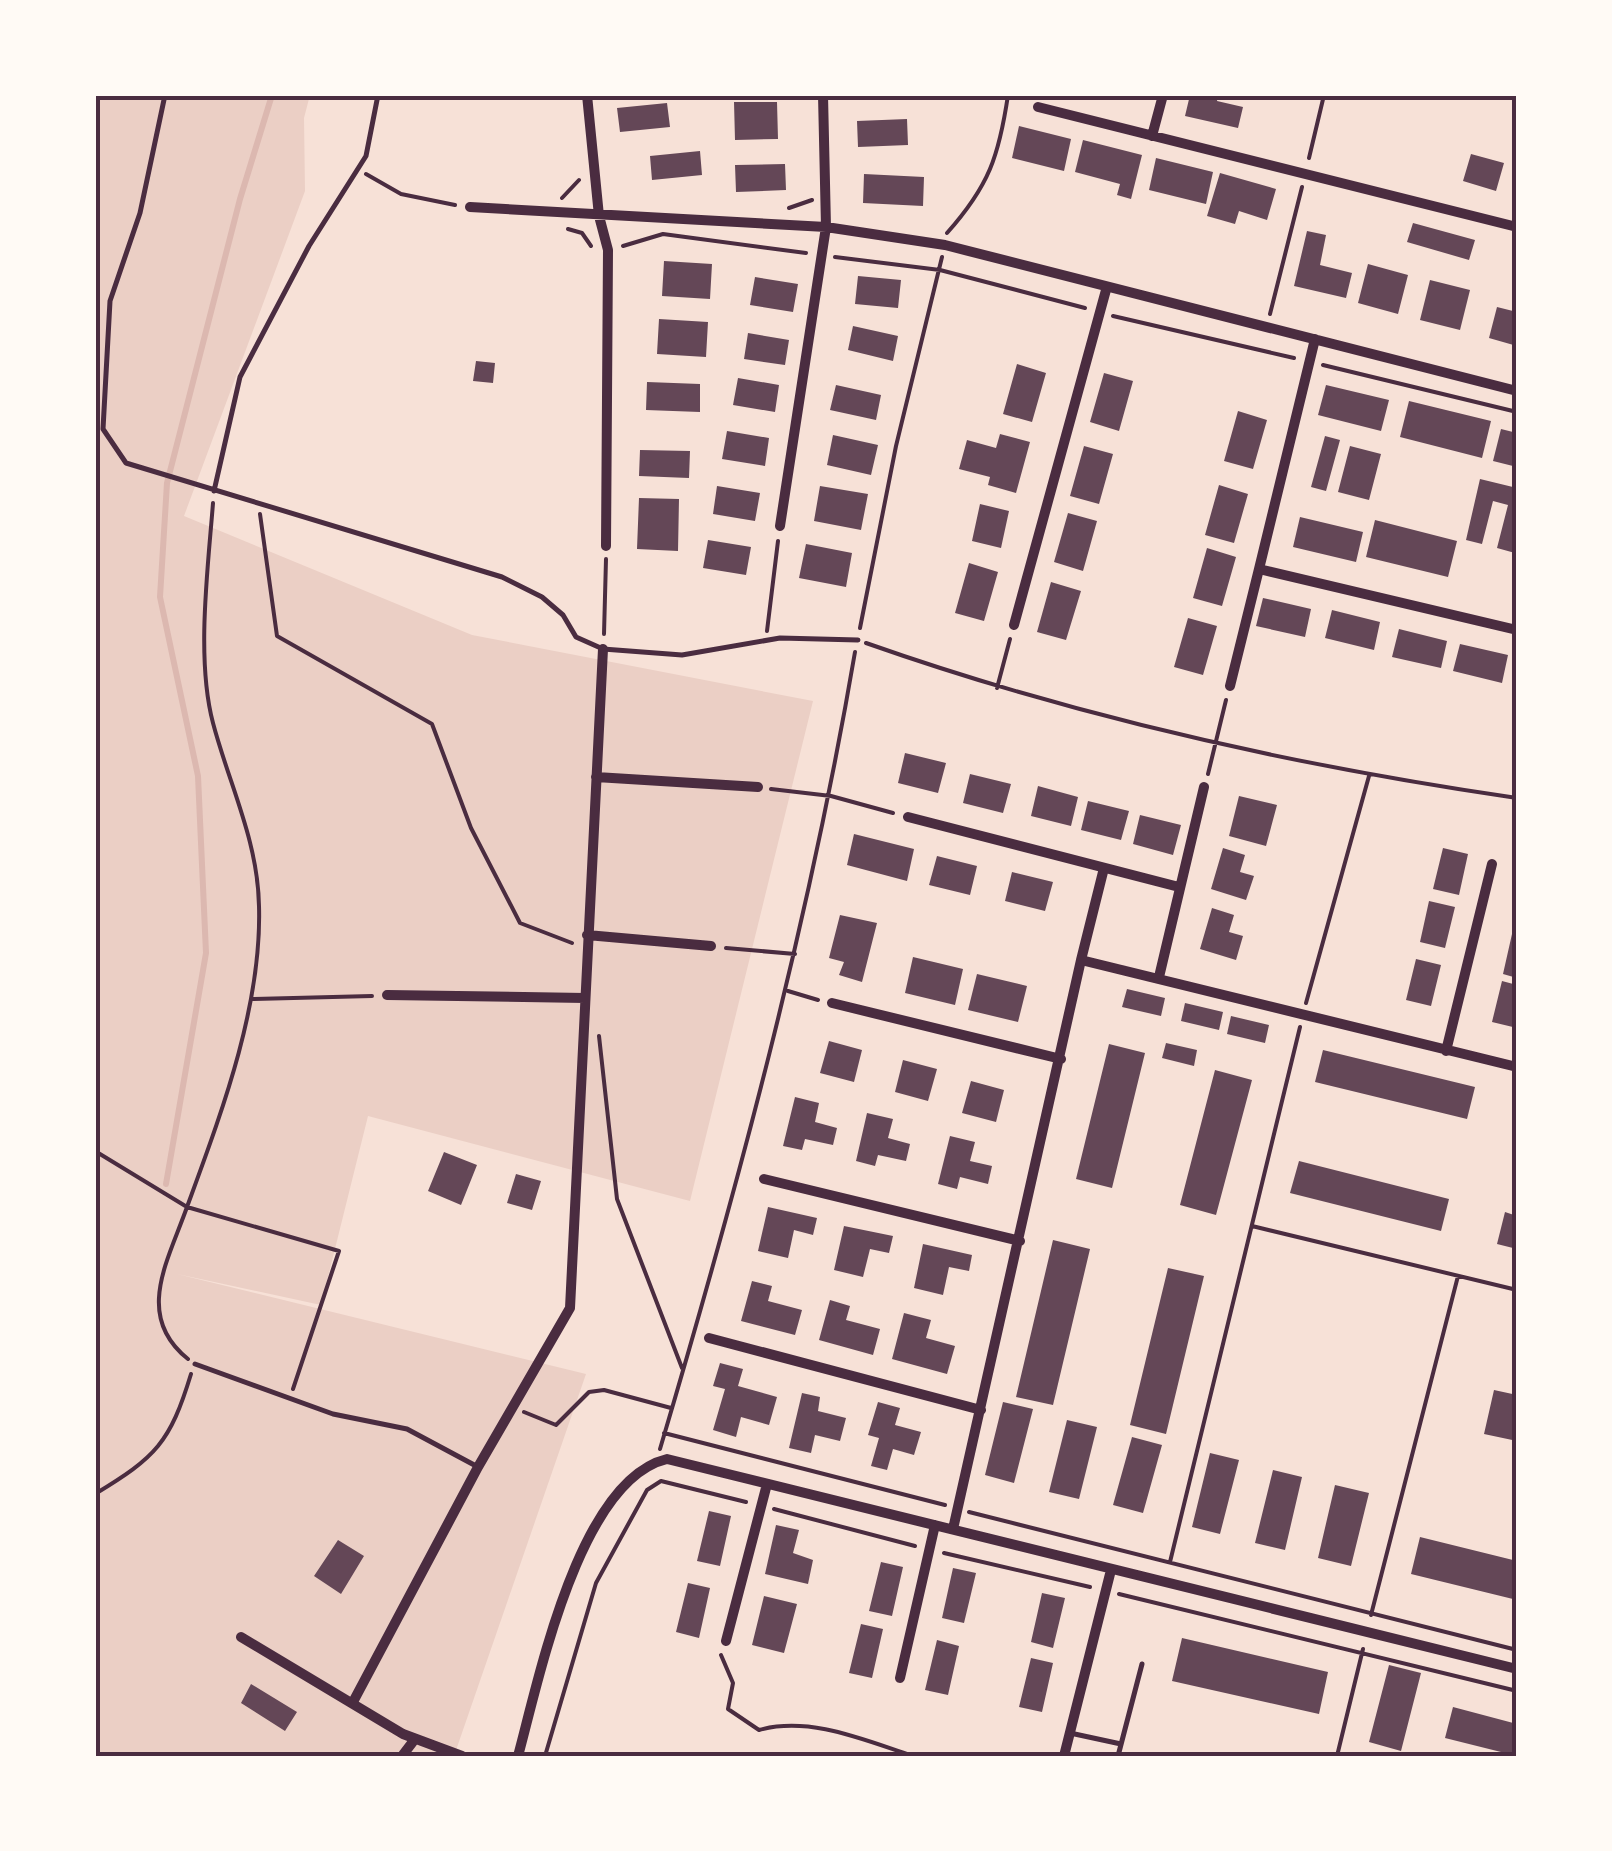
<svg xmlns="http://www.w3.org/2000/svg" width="1612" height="1851" font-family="Cabin,sans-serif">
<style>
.green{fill:#ebcfc5}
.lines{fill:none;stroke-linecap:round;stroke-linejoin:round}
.stream{stroke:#dcb8b0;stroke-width:6}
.building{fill:#644757}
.path{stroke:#4a2c40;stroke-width:4}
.service{stroke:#4a2c40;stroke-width:5}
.minor{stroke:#4a2c40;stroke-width:10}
.neatline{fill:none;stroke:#4a2c40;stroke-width:4}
</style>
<rect width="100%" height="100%" fill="#f7e1d7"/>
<path class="green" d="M95 95H310L304 118 305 191 184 516 472 635 813 701 690 1201 368 1116 321 1305 177 1274 586 1374 454 1756H95Z"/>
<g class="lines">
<path class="stream" d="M166 1184 206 953 198 776 160 597 167 483 240 199 272 95"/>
</g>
<path class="building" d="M1190 95H1218L1217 101 1243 107 1238 128 1185 116Z
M734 102H777L778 139 735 140Z
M667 103 670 127 620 132 617 108Z
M907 119 908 145 858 147 857 121Z
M1019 126 1071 139 1064 171 1012 158Z
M1083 140 1142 155 1131 199 1117 195 1120 184 1075 172Z
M700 151 702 175 652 180 650 156Z
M1471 154 1504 163 1496 191 1463 181Z
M1156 158 1213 172 1206 204 1149 190Z
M785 164 786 190 736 192 735 165Z
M1220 173 1276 189 1267 220 1239 211 1235 224 1207 216Z
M864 174 924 177 923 206 863 203Z
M1413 223 1475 240 1469 260 1407 242Z
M1307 231 1326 235 1320 265 1352 273 1346 298 1294 286Z
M664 261 712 264 710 299 662 296Z
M1368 264 1408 275 1398 314 1358 303Z
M858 276 901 280 898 308 855 304Z
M755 277 798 284 793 312 750 305Z
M1430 280 1470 290 1460 330 1420 320Z
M1497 307 1517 312V346L1489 338Z
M659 319 708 322 706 357 657 354Z
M853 326 898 336 893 361 848 350Z
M748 333 789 340 785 365 744 359Z
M476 361 495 363 493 383 473 381Z
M1017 364 1046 373 1032 422 1003 414Z
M1104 373 1133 381 1119 431 1090 422Z
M738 378 779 385 775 412 733 405Z
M647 382 700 384V412L646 410Z
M836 385 881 395 876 420 830 410Z
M1326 385 1389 400 1381 431 1318 415Z
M1409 401 1491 421 1482 458 1400 437Z
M1238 411 1267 420 1253 469 1224 461Z
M1501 429 1517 433V467L1493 461Z
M727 431 769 438 765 466 722 459Z
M1000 434 1030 442 1016 493 988 485 990 477 959 469 967 440 996 448Z
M833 435 878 445 871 475 827 465Z
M1325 436 1340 440 1326 491 1311 487Z
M1084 446 1113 454 1099 504 1070 496Z
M1350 446 1381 454 1369 500 1338 492Z
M640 450 690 451 689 478 639 476Z
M1480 479 1517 488 1515 553 1497 548 1508 505 1493 501 1482 544 1466 540Z
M1219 485 1248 494 1234 543 1205 535Z
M717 486 760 493 755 521 713 514Z
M820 486 868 494 861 530 814 521Z
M639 498 679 499 678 551 637 549Z
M980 504 1009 511 1001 548 972 541Z
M1068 513 1097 521 1083 571 1054 562Z
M1300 517 1363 532 1356 562 1293 547Z
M1375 520 1457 541 1448 577 1366 557Z
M708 540 751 547 746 575 703 568Z
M806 544 852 553 846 587 799 578Z
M1207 548 1236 557 1222 606 1193 598Z
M969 563 998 572 984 621 955 613Z
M1051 582 1081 591 1066 640 1037 632Z
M1263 598 1311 609 1305 637 1256 626Z
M1332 610 1380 622 1374 650 1325 638Z
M1188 618 1217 626 1203 675 1174 667Z
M1399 629 1447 641 1441 668 1392 657Z
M1460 644 1508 655 1502 683 1453 671Z
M905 753 946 763 938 793 898 783Z
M970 774 1011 784 1003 813 963 803Z
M1038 786 1078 797 1071 826 1031 816Z
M1239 796 1277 805 1266 846 1229 836Z
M1088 801 1129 811 1121 840 1081 830Z
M1140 815 1181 825 1173 855 1133 844Z
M854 834 914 849 907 881 847 865Z
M1223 848 1245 855 1240 872 1254 876 1246 900 1211 889Z
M1443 848 1468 854 1459 895 1433 889Z
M937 856 977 866 970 895 929 885Z
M1012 872 1053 882 1045 911 1005 901Z
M1429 901 1455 907 1445 948 1420 942Z
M1212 908 1234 915 1229 932 1243 936 1236 960 1200 949Z
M840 915 877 923 862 982 839 975 844 962 829 958Z
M1512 934 1517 935V978L1503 974Z
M913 957 963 969 955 1005 905 993Z
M1416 959 1441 965 1431 1006 1406 1000Z
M977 974 1027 986 1018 1022 968 1010Z
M1502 981 1517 985V1028L1492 1022Z
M1127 989 1165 998 1161 1016 1122 1007Z
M1185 1003 1223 1012 1219 1030 1181 1021Z
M1231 1016 1269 1025 1265 1043 1227 1034Z
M829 1041 862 1050 854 1082 820 1073Z
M1166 1043 1197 1050 1194 1066 1162 1058Z
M1109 1044 1145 1053 1112 1188 1076 1179Z
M1323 1050 1475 1087 1467 1119 1315 1082Z
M903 1060 937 1069 928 1101 895 1092Z
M1215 1070 1252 1080 1216 1215 1180 1205Z
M971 1081 1004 1090 996 1122 962 1113Z
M795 1097 819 1103 815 1122 837 1128 833 1145 805 1139 802 1150 783 1146Z
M867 1113 893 1119 888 1138 910 1144 906 1161 878 1155 875 1166 856 1161Z
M950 1136 975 1142 970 1161 992 1166 988 1184 960 1177 957 1189 938 1184Z
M444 1152 477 1165 461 1205 428 1191Z
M1299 1161 1449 1199 1441 1231 1290 1193Z
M516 1174 541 1181 532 1210 507 1203Z
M768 1207 817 1218 813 1235 794 1230 788 1258 758 1251Z
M1505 1212 1517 1216V1249L1497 1244Z
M844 1226 893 1236 889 1253 870 1249 863 1277 834 1270Z
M1053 1240 1090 1249 1053 1405 1016 1397Z
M923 1244 972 1255 969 1271 949 1267 943 1295 914 1288Z
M1168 1268 1204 1276 1166 1434 1130 1425Z
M752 1281 772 1286 768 1301 802 1310 795 1335 741 1321Z
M830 1300 850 1306 846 1320 880 1329 873 1355 819 1340Z
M904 1313 931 1320 926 1338 955 1346 947 1374 892 1359Z
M720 1363 743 1369 738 1386 777 1397 769 1425 741 1417 736 1437 713 1430 725 1389 713 1386Z
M1494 1390 1517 1395V1441L1484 1434Z
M802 1393 820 1397 818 1411 846 1418 840 1441 815 1435 811 1453 789 1448Z
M878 1402 900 1408 895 1425 921 1432 914 1455 893 1449 887 1470 871 1466 879 1438 868 1435Z
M1003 1402 1033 1409 1014 1483 985 1475Z
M1067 1420 1097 1427 1079 1499 1049 1492Z
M1132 1437 1162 1445 1143 1513 1113 1505Z
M1210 1453 1239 1460 1220 1534 1192 1527Z
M1273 1470 1302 1477 1285 1550 1255 1543Z
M1335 1485 1369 1493 1351 1566 1318 1558Z
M709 1511 731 1516 720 1566 697 1561Z
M776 1525 799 1530 793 1553 813 1560 808 1584 765 1574Z
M1420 1537 1517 1561V1600L1411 1574Z
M338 1540 364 1556 341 1594 314 1576Z
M881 1562 903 1567 892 1616 869 1611Z
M953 1568 976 1573 964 1623 942 1618Z
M688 1583 710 1588 699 1638 676 1632Z
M1042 1593 1065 1598 1053 1648 1031 1642Z
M764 1596 797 1604 784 1653 752 1645Z
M861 1624 883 1629 872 1678 849 1673Z
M1182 1638 1328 1672 1319 1714 1172 1681Z
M937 1640 959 1646 948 1695 925 1690Z
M1031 1658 1053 1663 1042 1712 1019 1707Z
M1389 1665 1421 1673 1401 1751 1369 1742Z
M251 1684 297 1712 285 1731 241 1703Z
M1453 1707 1517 1724V1756L1445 1738Z"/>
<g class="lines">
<path class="path" d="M1309 158 1324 95
M366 174 401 194 455 205
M562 198 579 180
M789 208 812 200
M568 229 582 233 591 246
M947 233C989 186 999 156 1008 95
M623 246 663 234 806 253
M835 257 940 270 1085 308
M1270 314 1302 187
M1113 316 1294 358
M1323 365 1517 412
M213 503C208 568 196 659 213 723 229 784 258 841 259 906 262 1007 221 1114 187 1207L339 1251 293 1389
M260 514 277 636 432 724 471 828 520 923 572 943
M860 628 896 446 942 257
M767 631 778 541
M604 634 606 559
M866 643C1076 717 1297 766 1517 798
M997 688 1010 639
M1208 774 1226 700
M771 789 831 796 893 813
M726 948 795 954
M788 991 818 1000
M252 999 372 996
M1306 1003 1369 776
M599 1036 617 1199 682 1368
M95 1151 187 1207C168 1261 134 1316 188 1359
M1252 1226 1517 1290
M524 1412 556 1425 589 1392 604 1390 671 1408
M664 1433 945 1505
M660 1449C738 1186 809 922 855 652
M95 1494C156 1457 170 1443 191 1374
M774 1509 915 1546
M969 1512 1517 1650
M944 1553 1090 1587
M1170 1562 1300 1027
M1119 1594 1517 1691
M1371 1615 1458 1276
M721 1655 733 1683 728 1709 759 1730C810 1716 864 1740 913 1756
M545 1756 596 1583 647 1490 661 1481 746 1502
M1337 1756 1363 1649"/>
<path class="service" d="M165 95 140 213 110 301 103 429 126 463 502 577 542 597 563 615 576 637 603 649 682 655 780 638 858 640
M214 491 240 377 309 246 366 156 378 95
M195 1364 333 1414 407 1429 478 1467
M1070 1733 1121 1744
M1118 1756 1142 1664"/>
<path class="minor" d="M587 95 599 216 608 250 606 546
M1038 107 1517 227
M1152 136 1163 95
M470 207 826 227 945 245 1517 391
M1315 339 1259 569 1517 630
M780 526 826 227 823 95
M1014 625 1106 290
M1230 686 1259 569
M596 777 758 787
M908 817 1179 887
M587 935 711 946
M1081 960 1104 868
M1159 977 1204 787
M387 995 585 998
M832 1003 1061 1059
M1446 1051 1492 864
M764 1179 1020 1241
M709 1338 981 1410
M953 1529 1081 960 1517 1067
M241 1637 403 1734 462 1756
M726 1641 767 1484
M900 1678 935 1525
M353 1702 478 1467 570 1308 603 649
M402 1756 415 1739
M518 1756C539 1679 579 1480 667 1459L1517 1669
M1064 1756 1111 1570"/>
</g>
<rect width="1612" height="1851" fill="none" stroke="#fffaf5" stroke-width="195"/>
<rect x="98" y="98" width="1416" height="1656" class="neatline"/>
</svg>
